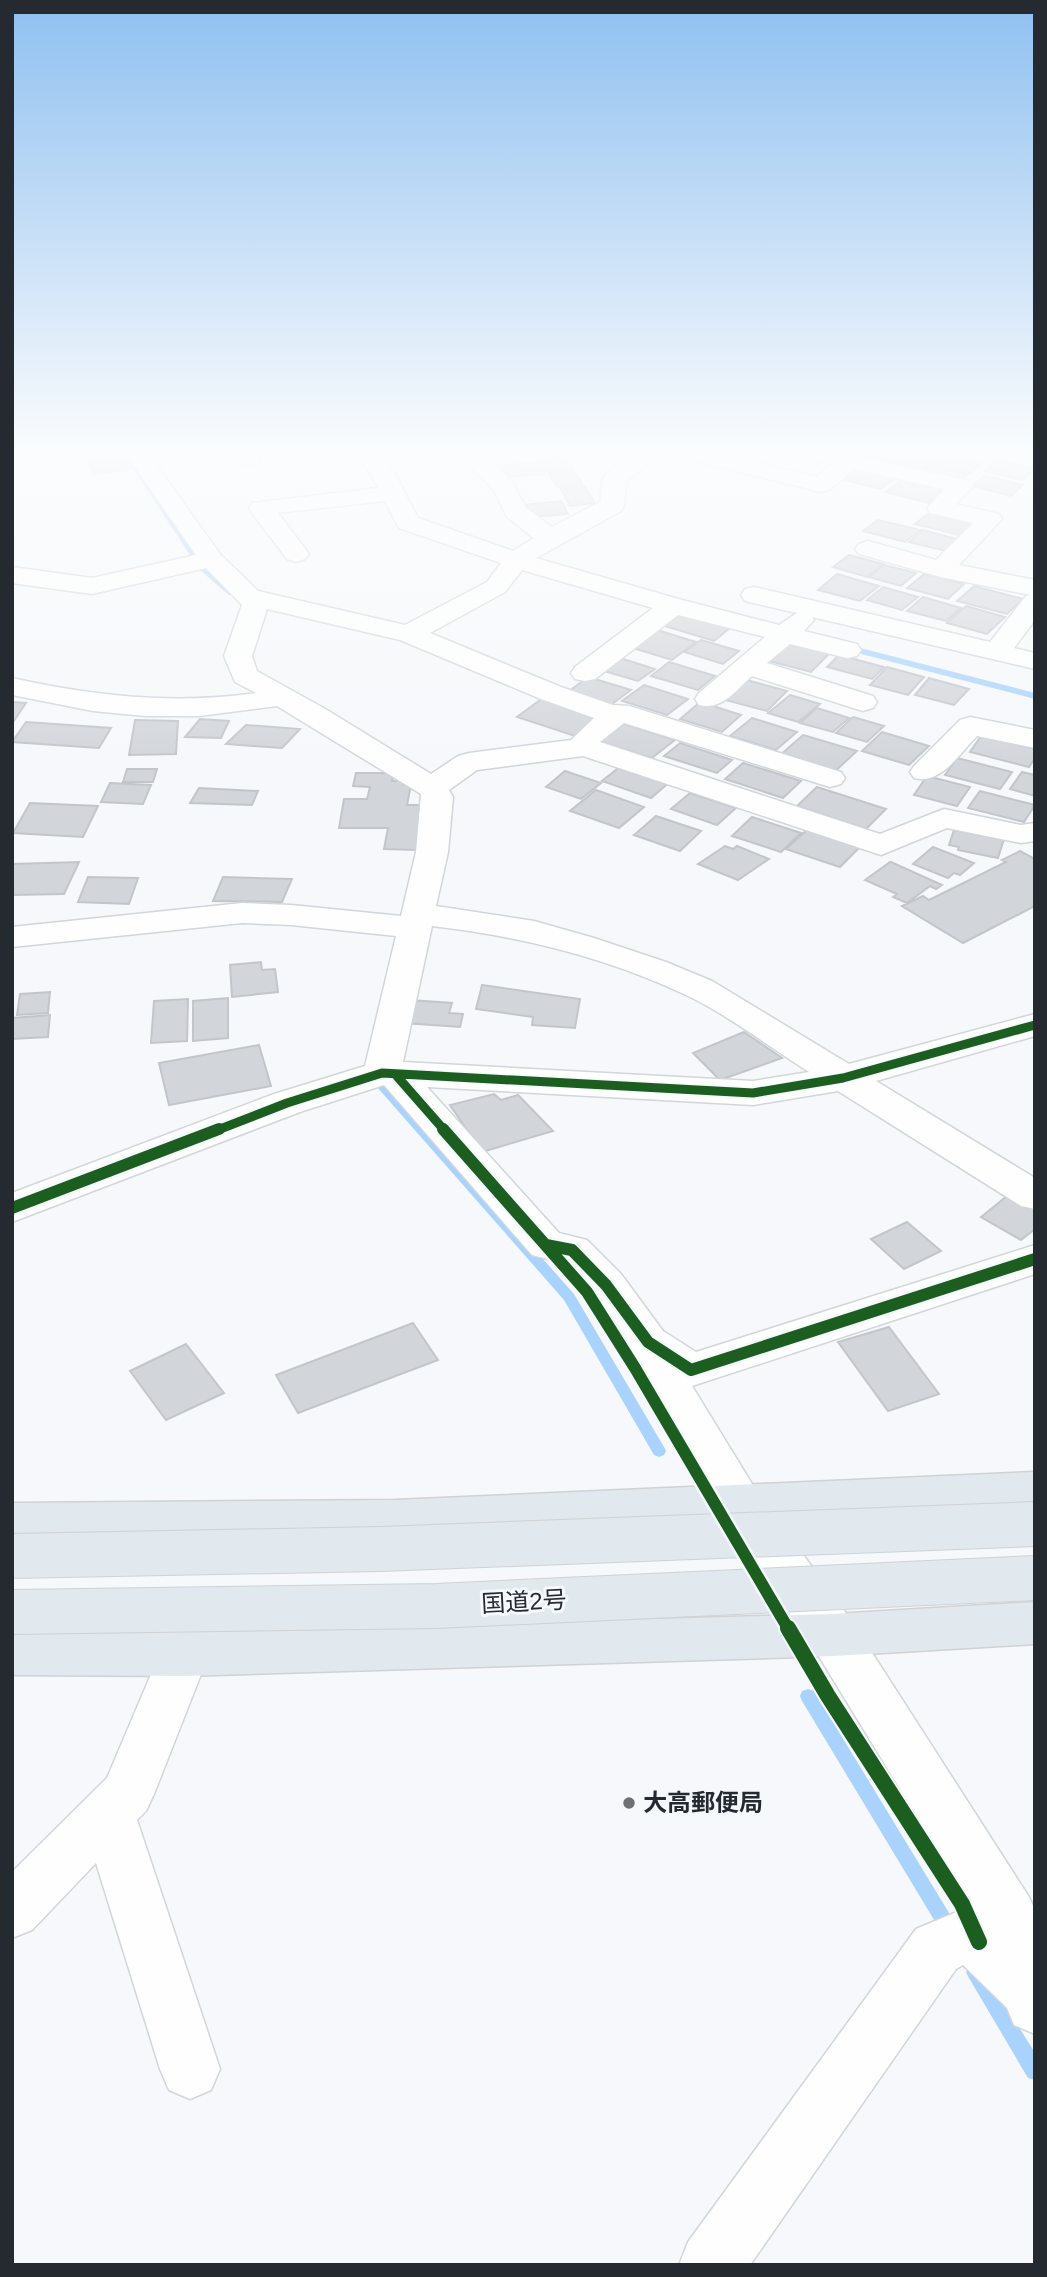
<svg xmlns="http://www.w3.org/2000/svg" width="1047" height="2277" font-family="Arial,'Noto Sans JP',sans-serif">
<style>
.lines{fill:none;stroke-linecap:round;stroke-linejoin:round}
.stream{fill:#a9d3fc;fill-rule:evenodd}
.building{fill:#d2d5da;stroke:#c2c6cb;stroke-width:2}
.street-casing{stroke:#d1d6db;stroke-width:3}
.highway-casing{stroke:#d0d2d4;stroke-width:3}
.street{fill:#fefefe;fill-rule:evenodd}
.highway{fill:#e1e8ee;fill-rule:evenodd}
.highway-bridge-casing{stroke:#d0d2d4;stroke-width:46;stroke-linecap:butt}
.highway-bridge{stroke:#e1e8ee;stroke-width:44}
.cycleway-far2-casing{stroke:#f5f8fc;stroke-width:12}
.cycleway-far1-casing{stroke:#f5f8fc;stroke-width:17}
.cycleway-casing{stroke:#f5f8fc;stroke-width:20}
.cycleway-far2{stroke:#1b5e20;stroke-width:9}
.cycleway-far1{stroke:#1b5e20;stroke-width:12}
.cycleway{stroke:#1b5e20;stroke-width:16}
.poi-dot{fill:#6e7277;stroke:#f5f8fc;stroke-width:2.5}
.labels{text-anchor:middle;stroke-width:6;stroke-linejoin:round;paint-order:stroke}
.near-street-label{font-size:24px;fill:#242a30;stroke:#f5f8fc}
.near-poi-label{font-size:24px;font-weight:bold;fill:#242a30;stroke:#f5f8fc;text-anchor:start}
</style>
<rect width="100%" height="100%" fill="#f6f8fb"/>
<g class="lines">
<path class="stream" d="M120 449H126L206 566 235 591V595H229L200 570Z
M845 644 1035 693V699L842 649V645Z
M379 1078 383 1079 574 1294 664 1447 666 1451 664 1455 659 1457 654 1455 564 1300 377 1087 370 1089 364 1085 366 1082Z
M808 1689 814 1691 957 1926 960 1932 957 1938 951 1941 945 1938 802 1701 800 1696 802 1691Z
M975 1963 981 1966 1035 2053V2080L1028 2078 969 1978 966 1972 969 1966Z"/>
</g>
<path class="building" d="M483 449H529L532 453 488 457Z
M842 449H869L885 452 877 459Z
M897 449H942L947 450 936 458Z
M948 451 986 460 970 473 932 464Z
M891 452 933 462 923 470 881 460Z
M124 457 130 469 93 474 88 462Z
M565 457 573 470 547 472 539 459Z
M998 460 1035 469 1022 480 985 471Z
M538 462 544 474 504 477 497 466Z
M931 465 968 474 962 479 925 470Z
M856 468 896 478 881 489 841 479Z
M575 472 583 485 557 487 549 474Z
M984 476 1023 485 1011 496 972 486Z
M904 478 946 489 929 503 886 492Z
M585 487 595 503 570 506 561 489Z
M561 501 568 514 530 517 523 505Z
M929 513 973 525 960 535 915 524Z
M878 520 920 530 905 542 863 531Z
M923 530 964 541 950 552 909 542Z
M849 555 883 564 867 577 833 567Z
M884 565 916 573 901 586 869 577Z
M837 574 879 586 860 601 818 590Z
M924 574 964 584 948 599 907 588Z
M974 586 1023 599 1007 614 957 601Z
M883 587 918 597 902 610 867 600Z
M923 597 961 608 946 621 907 611Z
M966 606 1005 617 987 634 947 623Z
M681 614 730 628 714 641 665 626Z
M657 630 696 642 672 660 633 648Z
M701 640 739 651 723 664 684 652Z
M789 642 830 653 811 672 769 661Z
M839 655 884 667 872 679 827 667Z
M620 658 655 669 638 681 604 671Z
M669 662 715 676 698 690 651 676Z
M887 667 924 677 908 695 870 685Z
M588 677 631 690 612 704 569 691Z
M929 678 969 689 954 705 915 695Z
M743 679 787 691 767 711 722 699Z
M644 685 688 699 667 715 622 701Z
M790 695 820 704 798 722 768 713Z
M544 697 605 717 578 737 517 717Z
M12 702 26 703 12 724Z
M700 702 741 715 722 732 680 719Z
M817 708 849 718 833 732 800 723Z
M853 717 884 726 867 742 836 733Z
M752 718 797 732 776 750 730 736Z
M200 719 229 721 221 738 185 737Z
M135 720 178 721 176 754 129 755Z
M26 722 111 728 99 748 12 742Z
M618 722 675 740 652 758 595 740Z
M246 725 300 729 282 748 226 744Z
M882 732 929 746 909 765 862 751Z
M803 735 857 751 833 773 779 756Z
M981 736 1035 749V758L1029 767 970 752Z
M680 743 732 760 717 773 664 756Z
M957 758 1012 772 1000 789 945 775Z
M743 763 801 781 783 798 725 779Z
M622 765 671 781 651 798 602 781Z
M127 769H157L153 782H123Z
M565 771 601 783 581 799 546 787Z
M1022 772 1035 775V796L1010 789Z
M356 773H394L392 781H403V785H411L407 805H424L418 850 384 849 388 828H339L344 799H367L370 787 353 786Z
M927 776 970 787 957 806 914 795Z
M110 783 151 785 143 804 101 802Z
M817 787 886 809 866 829 797 806Z
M199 788 258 791 252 805 190 803Z
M596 790 644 807 619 828 570 811Z
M980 791 1035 805 1024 822 968 808Z
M690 793 736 808 717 825 671 809Z
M30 803 98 806 83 837 13 833Z
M656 816 701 831 680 851 634 835Z
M752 817 801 833 781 852 732 836Z
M808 829 861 846 840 867 786 849Z
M954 830 1004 839 998 858 958 850 959 847 949 845Z
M725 846 733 849 737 846 769 859 738 880 698 864Z
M933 847 974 863 960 875 954 873 948 878 913 864Z
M1020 851 1035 859V906L963 943 902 906 923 896 929 900 1006 862 1002 860Z
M79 862 64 894 12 895V864Z
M890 862H891L942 885 936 889 930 886 907 903 893 897 897 894 865 880Z
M88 877 138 878 129 904 78 902Z
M223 877 292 879 282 902 213 901Z
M261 962 262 970 275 969 278 992 232 997 230 965Z
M482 985 580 999 575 1028 532 1025 533 1017 476 1009Z
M50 992 48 1013 17 1015 20 994Z
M228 998V1038L193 1041V1001Z
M188 999 187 1041 151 1043 154 1001Z
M410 1000 452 1003 449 1013 463 1014 460 1027 404 1023Z
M50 1015 48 1037 12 1039V1018Z
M744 1032 782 1058 720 1080 693 1053Z
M259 1045 271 1086 169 1105 159 1063Z
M494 1094 501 1100 518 1095 553 1131 482 1152 450 1105Z
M1012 1192 1035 1206V1229L1021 1240 981 1217Z
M907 1222 941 1251 904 1269 871 1239Z
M413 1323 438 1360 298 1413 276 1375Z
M889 1327 939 1394 888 1411 838 1342Z
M186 1344 224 1393 166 1420 130 1371Z"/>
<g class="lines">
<g class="street-casing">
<path id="street" d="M49 449H71L72 450 69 455C60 457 54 457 49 449Z
M123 449H145L220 554 258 591 405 625 487 582 501 563 399 528 385 501 278 513 309 554 305 559 296 562 287 559 252 513 249 508 252 503 378 488 371 474 352 449H375L394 472 418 518 513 551 534 538 507 517 494 490 475 471 461 449H483L492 462 512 482 526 508 552 527 600 502 603 478 607 473 642 449H701L817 477 832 464 786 454 783 449H823L969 481 973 486 956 504 999 514 1002 519 959 565 1035 580V620L1014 648 1035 653V669L812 617 814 620 804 631 857 644 861 650 857 656 847 658 790 644 767 663 873 696 877 702 873 708 863 711 752 676C736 690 722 711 699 705L695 699 699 693 765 637 678 615 595 679 585 681 575 679 571 673 575 667 653 608 522 570 505 592 430 633 561 687 613 705 629 706 841 772 845 778 841 784 830 787 624 723 600 742 880 834 944 809 1021 825 1035 823V841L1021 843 947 828 881 855 583 756 477 770 449 790 453 797 448 852 436 906 534 921 594 938 666 962 712 981 849 1064 1035 1014V1036L876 1081 1035 1178V1209L1021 1206 838 1091 753 1105 427 1087 559 1233 587 1240 621 1274 663 1331 696 1352 1035 1245V1274L692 1386 757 1492 851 1620 1029 1897 1035 1910V2034L1014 2025 1007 2008 963 1965 956 1969 750 2265H679L688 2242 916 1929 964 1909 976 1913 815 1650 723 1518 660 1409 630 1350 591 1296 559 1262 532 1255 384 1085 300 1112 12 1222V1193L274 1094 365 1066 396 936 291 925 242 923 12 947V927L242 903 291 905 401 916 416 852 421 794 277 706 199 716H145L93 711 12 695V678C94 696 172 705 256 693L235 682 224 656 242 605 206 568 92 594 12 583V567L92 578 196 555ZM668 454 821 492 829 490 854 469 944 489 927 508 930 513 973 523 936 560 868 541 859 544 855 549 859 554 941 577 1031 595 1026 596 990 642 754 587 745 589 741 595 745 601 797 613 779 625 682 600 536 558 621 511 624 506 626 481 653 461ZM267 609 400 640 541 699 594 718 571 740 469 753 458 756 431 774 327 710 257 671 252 656ZM432 926C519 936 606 957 686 995 725 1013 771 1048 809 1072L753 1081 403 1062Z
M232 449H254L261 459 258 464H242Z
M948 449H988L993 454 990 459 982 461 951 454Z
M970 717 1035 730V748L977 736C959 754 941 785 914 778L910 772 914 766 960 720Z
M184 1632 202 1639 209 1654 154 1794 146 1811 137 1820 220 2069 211 2090 190 2099 169 2090 160 2069 96 1863 32 1930 12 1938V1872L107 1778 166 1639Z"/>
</g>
<g class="highway-casing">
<path id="highway" d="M1035 1472V1508L395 1538 12 1541V1503L395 1500Z
M1035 1602V1644L833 1656 184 1676 12 1675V1631L184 1632 833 1614Z"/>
</g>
<use href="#street" class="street"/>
<use href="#highway" class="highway"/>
<g class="highway-bridge-casing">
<path id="highway-bridge" d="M12 1556 380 1549 1035 1524
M12 1612 436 1606 1035 1578"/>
</g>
<use href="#highway-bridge" class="highway-bridge"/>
<g class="cycleway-far2-casing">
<path id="cycleway-far2" d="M395 1074 445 1131
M215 1131 287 1103 382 1073 753 1093 843 1078 1035 1025"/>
</g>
<g class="cycleway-far1-casing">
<path id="cycleway-far1" d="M443 1129 587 1292 635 1368 789 1630
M12 1208 219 1129
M546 1245 572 1250 606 1285 648 1342 691 1370 1035 1259"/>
</g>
<g class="cycleway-casing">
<path id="cycleway" d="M788 1628 828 1696 962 1904 979 1942"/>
</g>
<use href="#cycleway-far2" class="cycleway-far2"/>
<use href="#cycleway-far1" class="cycleway-far1"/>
<use href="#cycleway" class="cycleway"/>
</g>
<linearGradient id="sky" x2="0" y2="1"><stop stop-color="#8fc0f0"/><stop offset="0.59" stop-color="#fbfcfd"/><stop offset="1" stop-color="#fbfcfd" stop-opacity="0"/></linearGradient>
<rect width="1047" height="767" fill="url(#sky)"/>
<circle class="poi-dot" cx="629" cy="1803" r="7"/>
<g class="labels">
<g class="near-street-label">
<text transform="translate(524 1602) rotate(-3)" y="8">国道2号</text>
</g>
<g class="near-poi-label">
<text x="643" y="1811">大高郵便局</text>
</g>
</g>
<rect width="1047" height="2277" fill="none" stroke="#242a30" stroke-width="28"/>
</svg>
